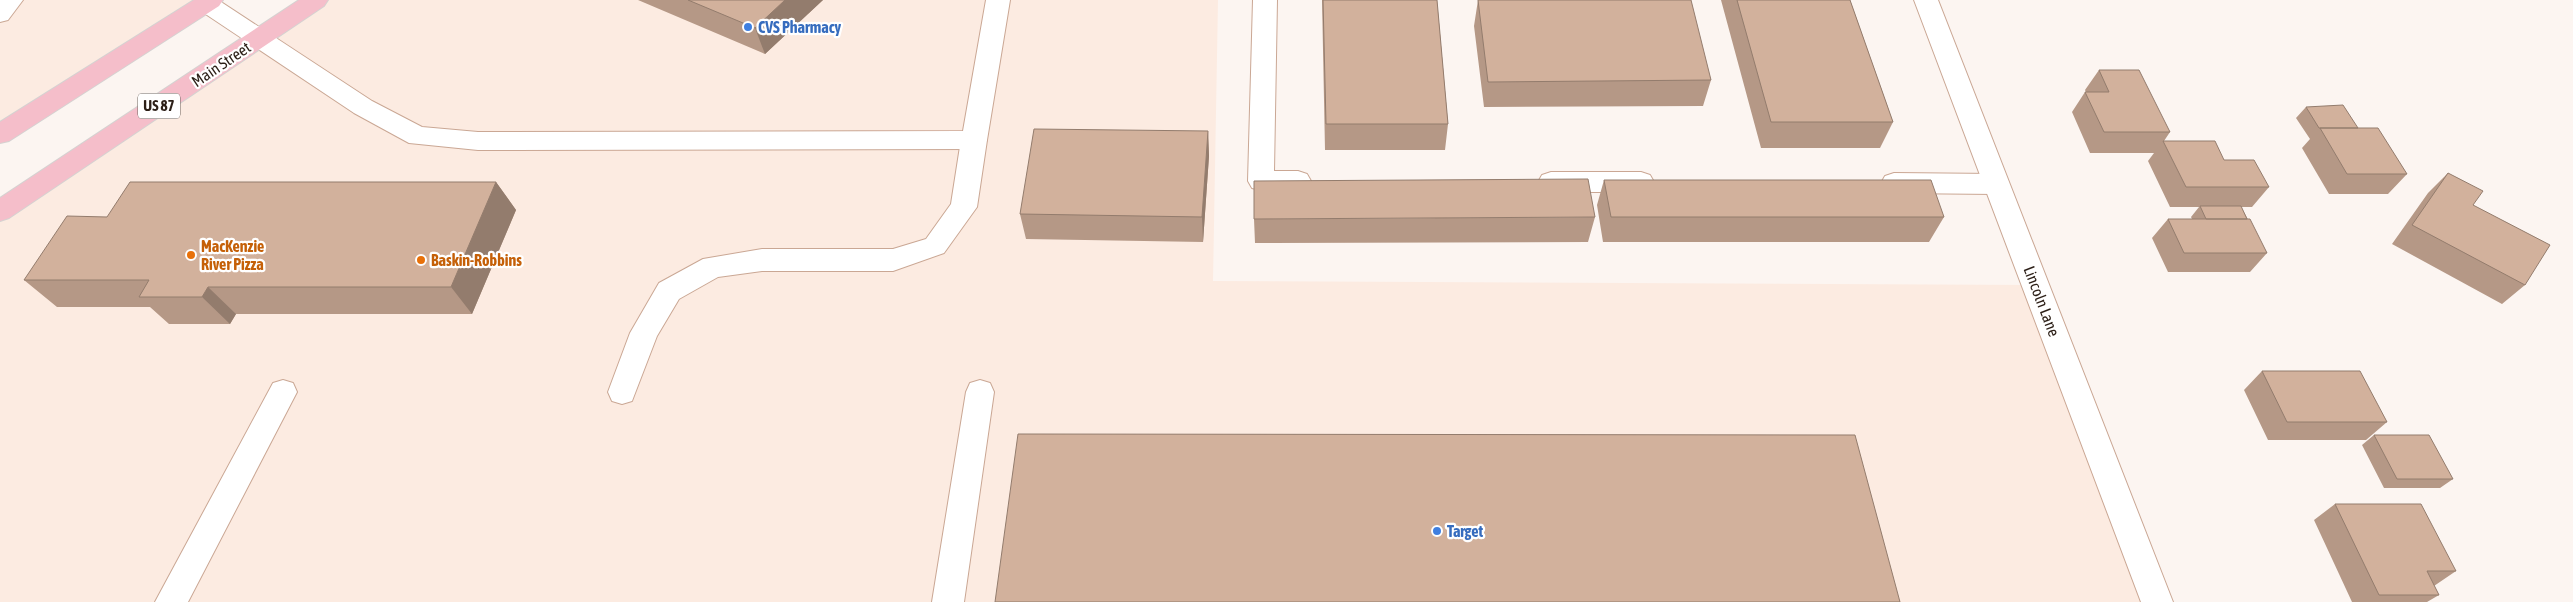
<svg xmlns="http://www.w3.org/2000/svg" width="2573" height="602" font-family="'Asap Condensed',sans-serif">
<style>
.built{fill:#fcebe1}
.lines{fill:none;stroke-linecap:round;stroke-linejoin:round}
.lane-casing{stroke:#caa794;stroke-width:2}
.street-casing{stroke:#caa794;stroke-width:2}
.primary-casing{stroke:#d5d2d1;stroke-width:2}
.lane{fill:#fff;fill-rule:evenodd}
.street{fill:#fff;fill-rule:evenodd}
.primary{fill:#f5beca;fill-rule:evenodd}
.wall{fill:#b59886}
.shaded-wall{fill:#937c6d}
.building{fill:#d2b19c;stroke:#937c6d}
.shop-dot{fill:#3f7fe0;stroke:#fff;stroke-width:2}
.food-dot{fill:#e8710a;stroke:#fff;stroke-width:2}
.labels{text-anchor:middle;stroke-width:4.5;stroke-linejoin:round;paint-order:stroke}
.shield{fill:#fff;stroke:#6b625d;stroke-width:1}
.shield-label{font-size:15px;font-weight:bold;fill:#2c1f17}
.shop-label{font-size:16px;font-weight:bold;fill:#366cbe;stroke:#fff;text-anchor:start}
.street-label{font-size:16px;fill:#2c1f17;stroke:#fff}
.food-label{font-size:16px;font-weight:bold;fill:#c56008;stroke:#fff;text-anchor:start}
</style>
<rect width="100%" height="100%" fill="#fcf5f1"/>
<path class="built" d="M0 0H211L0 134Z
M316 0H1218L1213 281 2036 285 2154 602H0V211Z"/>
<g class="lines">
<g class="lane-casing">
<path id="lane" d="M0 0H23L8 20 0 22Z
M1253 0H1277L1274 171H1298L1307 174 1311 181 1307 188C1291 193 1268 193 1252 188L1248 181Z
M974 131 983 133 987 140 977 207 944 253 893 271H762L718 277 679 299 657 336 632 401 622 404 612 401 608 392 630 333 659 283 703 259 762 249H893L926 239 951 204 961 140 965 133Z
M1551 172H1641L1650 175 1654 182 1650 189 1641 192H1551L1542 189 1538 182 1542 175Z
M1894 173 1996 174 2005 177 2009 184 2005 191 1996 194 1894 193 1885 190 1881 183 1885 176Z
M283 380 293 383 297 392 188 602H155L273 383Z
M980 380 990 383 994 392 964 602H932L966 392 970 383Z"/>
</g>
<g class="street-casing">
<path id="street" d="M196 0H218L372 101 422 127 478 132 963 131 986 0H1010L987 140 983 147 974 149 478 150 409 143 354 113 198 9 194 3Z
M1914 0H1938L2173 602H2141Z"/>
</g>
<g class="primary-casing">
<path id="primary" d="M194 0H223L219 6 9 141 0 143V122Z
M299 0H328L324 6 9 218 0 221V198Z"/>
</g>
<use href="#lane" class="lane"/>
<use href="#street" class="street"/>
<use href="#primary" class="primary"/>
</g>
<path class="wall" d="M638 0H823L765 54Z
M1322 0H1437L1448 124 1445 150H1325Z
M1478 0 1711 80 1703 106 1484 107 1474 26Z
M1721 0H1850L1893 122 1880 148H1761Z
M2099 70 2170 132 2164 141 2224 160 2269 187 2252 207H2241L2267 253 2250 272H2168L2152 238 2168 219H2192L2191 217 2199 207H2170L2148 161 2154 153H2090L2072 112 2085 92H2086L2085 90Z
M2306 107 2358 128 2407 174 2388 194H2329L2302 148 2310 139 2296 118Z
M1208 131 1209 156 1203 242 1026 239 1020 214Z
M2448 173 2473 205 2525 285 2502 304 2392 244 2428 193Z
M1604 180 1944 217 1929 242H1603L1597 205Z
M496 182 516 210 472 314H236L230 324H169L150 307H57L24 280 107 217Z
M1595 217 1588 242 1255 243 1254 219Z
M2262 371 2387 422 2366 440H2268L2244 390Z
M2374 435 2453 479 2440 488H2384L2362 445Z
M2335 504 2456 571 2434 586 2439 595 2427 602H2352L2314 520Z"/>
<path class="shaded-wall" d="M785 0H823L765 54 755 28Z
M1208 131 1209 156 1203 242 1202 217Z
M496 182 516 210 472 314 451 287Z
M208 287 236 314 230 324 202 297Z"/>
<path class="building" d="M688 0H785L755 28Z
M1323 0H1437L1448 124H1326Z
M1478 0H1691L1711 80 1488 82Z
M1737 0H1850L1893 122H1771Z
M2099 70H2139L2170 132H2104L2085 92H2109Z
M2343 105 2358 128H2319L2306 107Z
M2320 128H2378L2407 174H2347Z
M1034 129 1208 131 1202 217 1020 214Z
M2163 141H2215L2224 160H2254L2269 187H2186Z
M2448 173 2483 191 2473 205 2550 245 2525 285 2412 225Z
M1588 179 1595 217 1254 219V181Z
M1604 180H1931L1944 217H1611Z
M130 182H496L451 287H208L202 297H139L149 280H24L67 216 107 217Z
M2200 206H2241L2247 219H2206Z
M2168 219H2250L2267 253H2184Z
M2262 371H2360L2387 422H2287Z
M1018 434 1855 435 1900 602H995Z
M2374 435H2429L2453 479H2397Z
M2335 504H2421L2456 571H2427L2439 595H2379Z"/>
<g class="shop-dot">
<circle cx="748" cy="27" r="5"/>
<circle cx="1437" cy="531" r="5"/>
</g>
<g class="food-dot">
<circle cx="191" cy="255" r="5"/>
<circle cx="421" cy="260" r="5"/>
</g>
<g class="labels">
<rect class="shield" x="138" y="93.5" width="42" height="25" rx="4"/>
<g class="shield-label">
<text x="159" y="111">US 87</text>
</g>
<g class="shop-label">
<text x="758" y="33">CVS Pharmacy</text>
<text x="1447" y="537">Target</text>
</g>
<g class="street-label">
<text transform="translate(221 64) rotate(-34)" y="6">Main Street</text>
<text transform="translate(2042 301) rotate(69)" y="6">Lincoln Lane</text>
</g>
<g class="food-label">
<text x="201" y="252">MacKenzie<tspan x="201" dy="18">River Pizza</tspan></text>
<text x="431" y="266">Baskin-Robbins</text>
</g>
</g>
</svg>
